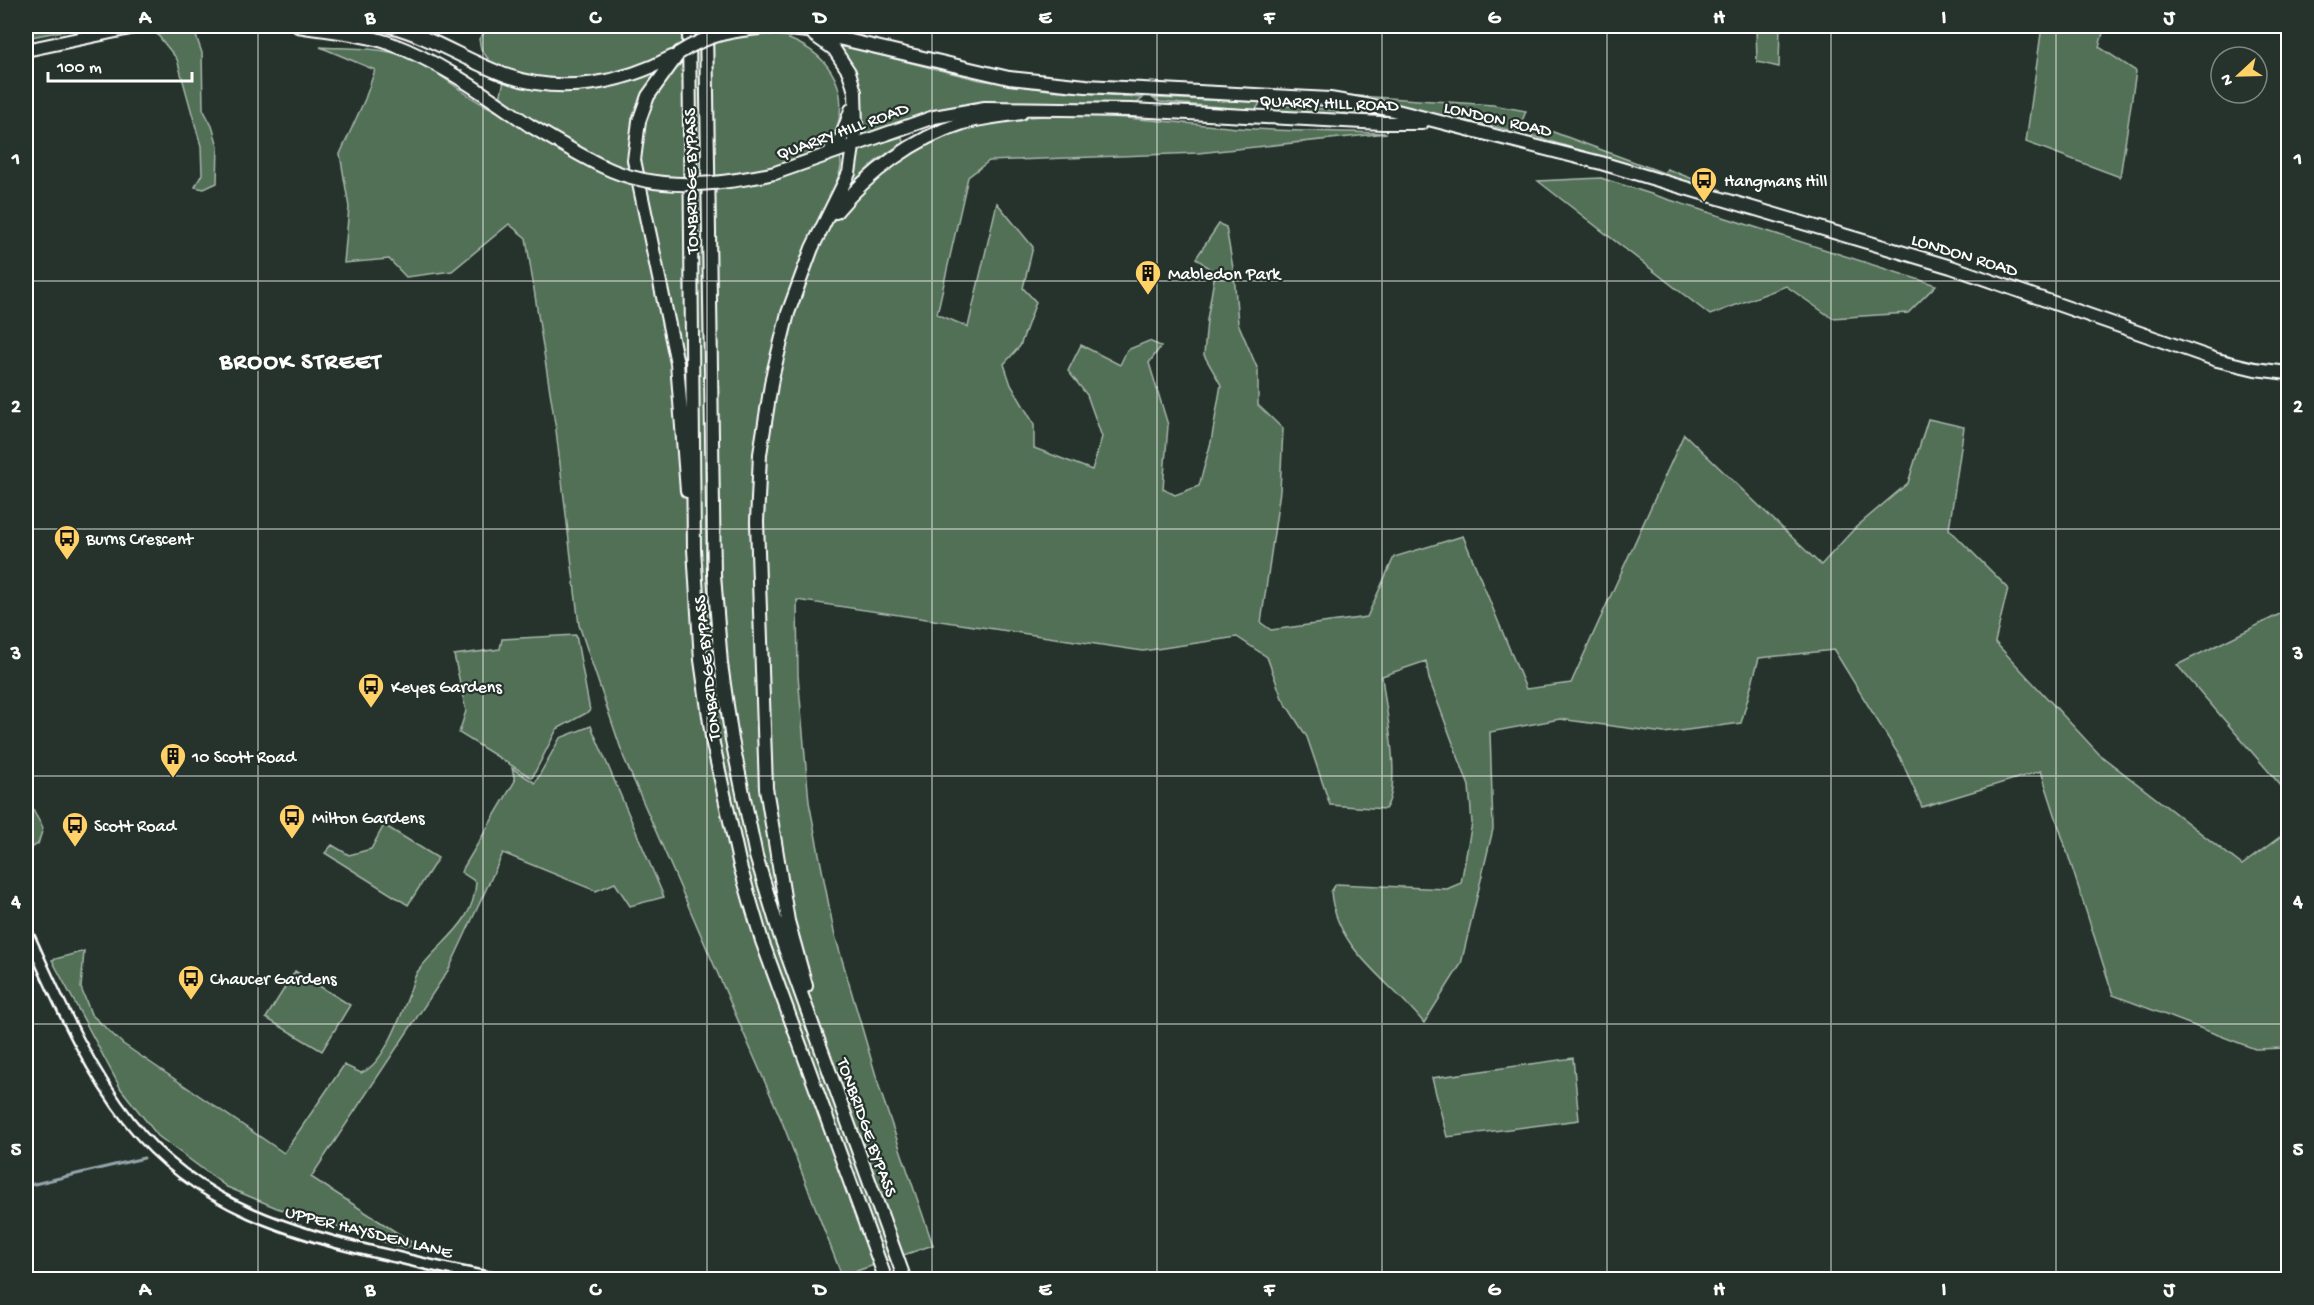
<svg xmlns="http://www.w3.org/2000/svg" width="2314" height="1305" font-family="'Gochi Hand',sans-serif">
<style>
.green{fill:#516f57;stroke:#a8b7ab;stroke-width:1.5}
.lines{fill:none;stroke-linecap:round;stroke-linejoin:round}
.stream{stroke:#95a5ab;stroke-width:3}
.tertiary-casing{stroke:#fff;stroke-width:14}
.trunk-casing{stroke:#fff;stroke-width:16}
.tertiary{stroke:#26332d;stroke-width:9}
.trunk{stroke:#26332d;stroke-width:12}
.trunk-bridge-casing{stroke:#fff;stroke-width:16;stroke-linecap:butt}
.trunk-bridge{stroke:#26332d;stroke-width:12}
.grid{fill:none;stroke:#fff;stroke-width:1.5;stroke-opacity:0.55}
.labels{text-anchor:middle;stroke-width:4.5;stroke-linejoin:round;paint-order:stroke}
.street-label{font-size:18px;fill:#fff;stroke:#26332d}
.poi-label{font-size:18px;fill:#fff;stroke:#26332d;text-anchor:start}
.district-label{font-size:24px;font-weight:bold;letter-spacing:1.5px;fill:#fff;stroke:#26332d}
.neatline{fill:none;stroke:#fff;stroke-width:2}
.grid-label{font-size:20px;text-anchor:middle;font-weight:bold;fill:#fff}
</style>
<rect width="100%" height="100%" fill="#26332d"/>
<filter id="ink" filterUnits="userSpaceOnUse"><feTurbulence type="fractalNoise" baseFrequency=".0167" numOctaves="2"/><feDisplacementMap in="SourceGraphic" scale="12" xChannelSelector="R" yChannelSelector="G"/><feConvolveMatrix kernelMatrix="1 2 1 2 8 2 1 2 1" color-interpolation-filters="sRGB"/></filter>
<g filter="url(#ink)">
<path class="green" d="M38 26H88L26 38V27Z
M490 26H797L789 39C832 56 853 93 833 137 845 163 843 168 831 194L847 206C947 86 1091 116 1227 127 1280 132 1334 131 1387 133L1198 153 989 161 968 177 937 314 968 327 997 203 1033 247 1023 288 1036 302 1020 346 1004 364 1011 385 1034 424V448L1092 470 1102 437 1087 395 1068 371 1081 345 1120 365 1127 350 1149 341 1161 346 1149 363 1168 425 1163 489 1175 495 1199 486 1211 442 1221 385 1204 355 1207 320 1215 273 1196 258 1219 224 1226 227 1234 274 1238 323 1258 370V405L1283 429 1280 491 1261 623 1271 630 1367 617 1394 557 1463 536 1526 689 1571 683 1684 434 1821 565 1855 528 1908 483 1928 419 1964 427 1949 529 2008 588 1995 642 2100 755 2242 865 2288 831V1048L2255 1049 2113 995 2041 771 1922 807 1900 757 1834 650 1759 658 1741 723 1664 733 1560 719 1490 732 1493 829 1461 964 1424 1023C1391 981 1336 951 1331 892L1336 884 1447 889 1461 883 1472 823 1469 786 1429 679 1426 661 1382 676C1385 708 1403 785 1385 809L1330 805 1307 737 1282 698 1267 657 1237 637 1143 651 797 600 798 675 809 802 834 932 881 1093 933 1245 842 1276 781 1119 624 758 579 625 556 430 526 238 509 224 452 271 406 277 389 259 344 263 349 207 340 154 365 99 375 70 320 47C351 49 391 46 419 62 446 77 468 99 497 111L504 81 481 49 479 39Z
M1756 26H1780L1779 67 1757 62Z
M2042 26H2105L2099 47 2136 71 2120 177 2026 142Z
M186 31 195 33 202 53 203 109 212 126 218 146 217 183 204 189 195 187 202 174 201 146 177 59 157 34Z
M835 44 980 80 1049 90 1143 98 1135 105 997 103 857 138C861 93 867 80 835 44Z
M1268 90 1493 105 1526 111 1519 129 1513 131 1391 104Z
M1152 98 1259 102V105L1255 110 1160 102Z
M1265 104 1391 115V119L1274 111Z
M1537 126 1664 173 1667 169 1721 190 1720 193 1533 136 1530 130Z
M902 137 903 142 875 162 851 184 849 183 856 150Z
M1601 178 1936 285 1908 313 1832 318 1786 286 1710 315 1538 181Z
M2288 610V794L2177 665Z
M576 635 590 711 557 729 532 778 459 733 466 711 454 655 500 649 502 639Z
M591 726 664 897 630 906 615 883 596 891 503 853 449 969 311 1177 416 1245 403 1248 277 1208 227 1187 158 1136 121 1089 52 960 84 951 81 988 91 1014 123 1044 284 1153 344 1065 361 1073C383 1065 400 1019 408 997 411 989 413 978 418 971 441 940 474 925 476 882L461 872 515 781 512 768 535 783 560 738Z
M26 797 43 828 38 844 26 851Z
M384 825 438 858 408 905 325 853 332 845 349 855 371 849Z
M295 971 350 1005 322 1051 266 1018Z
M1573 1058 1579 1120 1447 1137 1432 1078Z"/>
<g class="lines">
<path class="stream" d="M26 1186 144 1158"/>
<g class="tertiary-casing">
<path id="tertiary" d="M26 930C56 995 85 1065 130 1122 196 1206 295 1235 396 1257 433 1266 470 1275 508 1280"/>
</g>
<g class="trunk-casing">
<path id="trunk" d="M298 26C327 31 360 33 389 43 441 62 484 94 529 125
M390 26C432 37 468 62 508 76 563 95 623 83 672 57
M689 26 694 549 701 660 713 744 740 866 762 941 886 1280
M706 26 714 575 721 664 732 740 756 856 780 935 905 1280
M768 27 808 31 1009 78 1086 86 1330 99 1389 109 1601 163 1951 267 2217 360 2255 369 2288 373
M26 50 140 26
M679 53 648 96 639 121 634 160 677 363 687 491
M831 150 840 142 851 110
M775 173 934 117 985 108 1131 110 1382 123H1422
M836 212C868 173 914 138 963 123 981 118 1002 116 1021 113
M806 986 788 921 766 788 757 522 760 454 772 378 788 313 812 248 849 173 856 127 855 92 849 72 834 49 814 35"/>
</g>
<use href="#tertiary" class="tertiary"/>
<use href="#trunk" class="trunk"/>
<g class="trunk-bridge-casing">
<path id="trunk-bridge" d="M679 53C708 34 734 30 768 27
M529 125C553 139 577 154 602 166 657 193 718 185 775 173"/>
</g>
<use href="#trunk-bridge" class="trunk-bridge"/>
</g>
</g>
<path class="grid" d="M258 26V1280M483 26V1280M707 26V1280M932 26V1280M1157 26V1280M1382 26V1280M1607 26V1280M1831 26V1280M2056 26V1280M26 281H2288M26 529H2288M26 776H2288M26 1024H2288"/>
<defs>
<g id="bus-pin" transform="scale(1.35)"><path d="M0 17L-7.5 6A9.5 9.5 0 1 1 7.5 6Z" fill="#ffd166" stroke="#26332d"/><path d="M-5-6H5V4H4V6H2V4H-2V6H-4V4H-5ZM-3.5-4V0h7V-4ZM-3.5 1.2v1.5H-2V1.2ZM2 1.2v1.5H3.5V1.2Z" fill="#111"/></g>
<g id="building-pin" transform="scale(1.35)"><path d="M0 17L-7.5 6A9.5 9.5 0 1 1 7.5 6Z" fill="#ffd166" stroke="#26332d"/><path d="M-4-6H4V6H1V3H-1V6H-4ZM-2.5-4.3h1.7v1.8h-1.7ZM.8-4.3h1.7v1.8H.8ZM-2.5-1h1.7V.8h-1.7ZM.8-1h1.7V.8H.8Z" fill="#111"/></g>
</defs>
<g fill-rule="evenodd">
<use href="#bus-pin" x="1704" y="180"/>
<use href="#building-pin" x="1148" y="273"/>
<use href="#bus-pin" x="67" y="538"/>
<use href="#bus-pin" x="371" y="686"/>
<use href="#building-pin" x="173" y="756"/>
<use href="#bus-pin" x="292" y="817"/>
<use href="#bus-pin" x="75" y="825"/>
<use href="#bus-pin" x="191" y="978"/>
</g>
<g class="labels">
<g class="street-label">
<text transform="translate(1329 102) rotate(2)" y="6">QUARRY HILL ROAD</text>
<text transform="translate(1498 118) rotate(13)" y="6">LONDON ROAD</text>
<text transform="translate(842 130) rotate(-20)" y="6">QUARRY HILL ROAD</text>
<text transform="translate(690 181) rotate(-91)" y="6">TONBRIDGE BYPASS</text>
<text transform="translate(1965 254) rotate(17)" y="6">LONDON ROAD</text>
<text transform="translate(706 668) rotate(-96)" y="6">TONBRIDGE BYPASS</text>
<text transform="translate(868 1127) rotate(70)" y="6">TONBRIDGE BYPASS</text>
<text transform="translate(369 1231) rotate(14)" y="6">UPPER HAYSDEN LANE</text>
</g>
<g class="poi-label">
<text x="1724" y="186">Hangmans Hill</text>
<text x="1168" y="279">Mabledon Park</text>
<text x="86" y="544">Burns Crescent</text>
<text x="391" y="692">Keyes Gardens</text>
<text x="192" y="762">10 Scott Road</text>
<text x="312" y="823">Milton Gardens</text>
<text x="94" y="831">Scott Road</text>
<text x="210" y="984">Chaucer Gardens</text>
</g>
<g class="district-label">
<text x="301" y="368">BROOK STREET</text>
</g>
</g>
<rect width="2314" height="1305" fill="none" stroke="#26332d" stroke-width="66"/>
<g transform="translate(2239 75) rotate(248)"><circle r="28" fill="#26332d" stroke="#7d8581" stroke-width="1.5"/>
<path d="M0-4.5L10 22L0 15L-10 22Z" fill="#ffd166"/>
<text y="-9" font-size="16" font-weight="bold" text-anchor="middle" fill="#ffffff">N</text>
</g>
<path d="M48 72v9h144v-9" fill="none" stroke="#ffffff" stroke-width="3"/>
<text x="57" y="72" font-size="18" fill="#ffffff" stroke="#26332d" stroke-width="4.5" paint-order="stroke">100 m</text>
<rect x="33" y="33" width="2248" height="1239" class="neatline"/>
<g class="grid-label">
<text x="145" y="23">A</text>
<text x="370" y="23">B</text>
<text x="595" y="23">C</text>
<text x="820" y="23">D</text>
<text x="1045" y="23">E</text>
<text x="1269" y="23">F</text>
<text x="1494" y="23">G</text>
<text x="1719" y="23">H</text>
<text x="1944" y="23">I</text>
<text x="2169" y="23">J</text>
<text x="16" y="164">1</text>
<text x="2298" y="164">1</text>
<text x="16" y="412">2</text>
<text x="2298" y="412">2</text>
<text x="16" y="659">3</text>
<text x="2298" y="659">3</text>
<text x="16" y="907">4</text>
<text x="2298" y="907">4</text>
<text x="16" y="1155">5</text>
<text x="2298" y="1155">5</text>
<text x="145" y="1295">A</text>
<text x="370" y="1295">B</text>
<text x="595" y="1295">C</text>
<text x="820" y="1295">D</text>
<text x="1045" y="1295">E</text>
<text x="1269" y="1295">F</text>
<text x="1494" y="1295">G</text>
<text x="1719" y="1295">H</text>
<text x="1944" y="1295">I</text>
<text x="2169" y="1295">J</text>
</g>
</svg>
